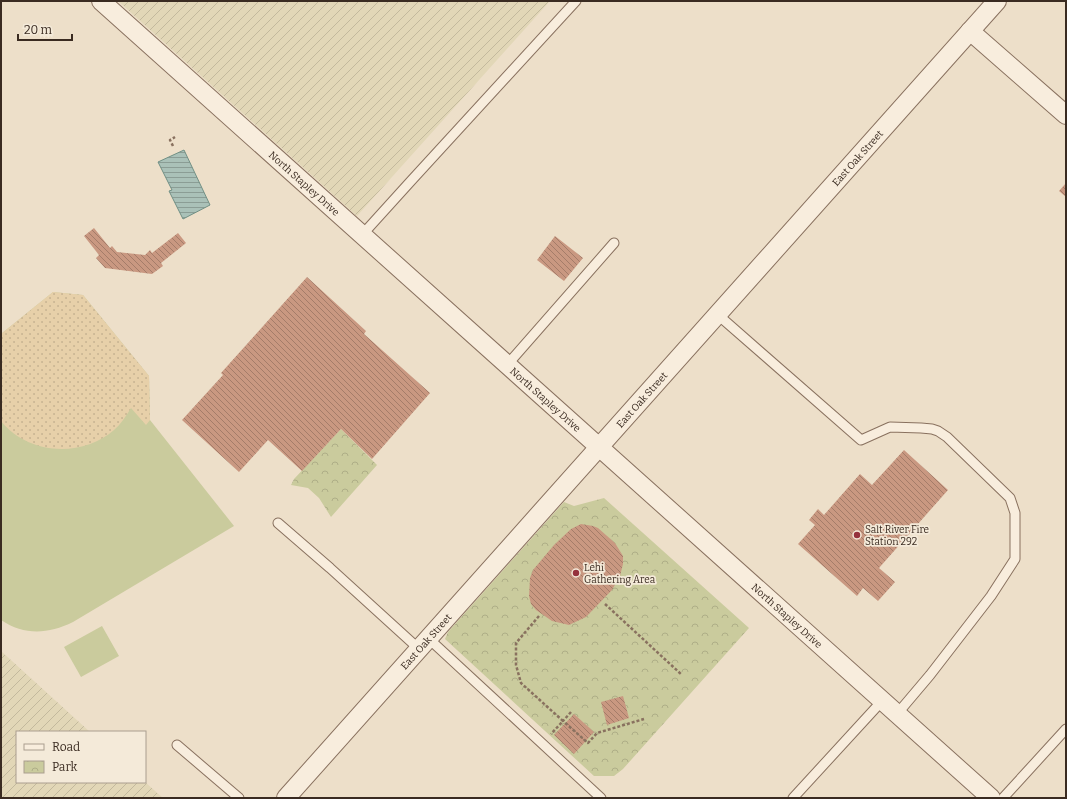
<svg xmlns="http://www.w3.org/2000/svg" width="1067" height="799" font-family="Bitter,serif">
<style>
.farmland{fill:url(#farmland-furrows)}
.green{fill:#cacb9d}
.sand{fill:url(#sand-dots)}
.park{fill:url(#park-crowns)}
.water{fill:url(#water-rules);stroke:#719085}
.building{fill:url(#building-back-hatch)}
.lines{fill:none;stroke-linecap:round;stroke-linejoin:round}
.lane-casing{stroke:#89715f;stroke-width:11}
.street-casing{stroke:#89715f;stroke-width:20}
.path{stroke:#89715f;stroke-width:2.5;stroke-dasharray:3 2;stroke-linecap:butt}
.lane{stroke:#f8eddd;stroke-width:9}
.street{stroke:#f8eddd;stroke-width:18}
.poi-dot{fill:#95323c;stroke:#f4ead9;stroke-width:1.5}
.labels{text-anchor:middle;stroke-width:3.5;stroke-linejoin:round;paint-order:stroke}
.street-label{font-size:10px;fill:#3a2b21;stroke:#f4ead9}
.poi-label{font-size:10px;fill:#3a2b21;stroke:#f4ead9;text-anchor:start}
</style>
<defs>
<pattern id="farmland-furrows" width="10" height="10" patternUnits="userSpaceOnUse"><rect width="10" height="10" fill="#e2d7b7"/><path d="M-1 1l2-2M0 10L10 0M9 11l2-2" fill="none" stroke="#c3b99d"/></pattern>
<pattern id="sand-dots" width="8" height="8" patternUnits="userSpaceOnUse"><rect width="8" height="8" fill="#e7d0a9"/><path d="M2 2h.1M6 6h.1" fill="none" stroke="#c7b391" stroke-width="1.8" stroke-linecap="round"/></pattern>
<pattern id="park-crowns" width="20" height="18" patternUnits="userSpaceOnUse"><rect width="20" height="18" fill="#cacb9d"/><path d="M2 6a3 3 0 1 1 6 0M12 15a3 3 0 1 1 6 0" fill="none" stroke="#aeae87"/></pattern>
<pattern id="water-rules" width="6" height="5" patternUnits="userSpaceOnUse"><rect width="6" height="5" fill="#aac1b8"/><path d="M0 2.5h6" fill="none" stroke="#8b9d95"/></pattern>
<pattern id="building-back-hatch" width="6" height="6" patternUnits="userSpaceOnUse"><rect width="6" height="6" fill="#c99881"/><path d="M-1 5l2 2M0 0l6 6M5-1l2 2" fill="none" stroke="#a47c69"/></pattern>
</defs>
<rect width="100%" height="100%" fill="#eddfc9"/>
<path class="farmland" d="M118 1H550L357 216Z
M1 651 90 732H17V782H145L163 798H1Z"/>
<path class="green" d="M53 292 83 295 149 376 150 420 234 526 73 622C48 634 25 636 1 620V334Z
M102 626 119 656 81 677 64 647Z"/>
<path class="sand" d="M53 292 83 295 149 376 150 420 146 425 131 408C126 416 121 424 114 430 82 458 28 455 1 421V334Z"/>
<path class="park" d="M341 429 377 465 331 517 319 498 308 488 291 485 294 479Z
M604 498 749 628 623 769 614 776H594L445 639 448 632 564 502 574 506Z"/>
<path class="water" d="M184 150 210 205 183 219 169 191 172 190 158 162Z"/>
<path class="building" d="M1066 183V197L1059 191Z
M94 228 110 248 112 246 117 252 145 255 150 250 152 253 178 233 186 243 161 263 163 266 152 274 105 268 96 258 99 255 84 236Z
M555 236 583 258 564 281 537 260Z
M307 277 366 331 364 334 430 393 372 459 341 429 302 471 268 440 239 472 182 420 223 375 221 373Z
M904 450 948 490 879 568 895 582 878 601 863 588 857 596 798 544 815 525 809 520 818 509 824 515 860 474 872 485Z
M581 524 593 526 598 528 615 543 623 556V564L620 576 612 590 586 617 569 625 552 621 536 610 531 604 529 596 530 578 533 570 554 545 571 529Z
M623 696 629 718 607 725 601 702Z
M574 714 594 732 574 754 554 735Z"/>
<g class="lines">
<g class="lane-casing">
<path id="lane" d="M362 235 410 182 576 1
M717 314 861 440 890 427 921 428 932 429 938 431 947 437 1010 498 1015 513V559L991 596 930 675 897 714
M507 365 614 243
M278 523 330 568 419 649
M428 638 601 798
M177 745 239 798
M793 798 882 701
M1003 798 1066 729"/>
</g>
<g class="street-casing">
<g id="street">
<path id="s1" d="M101 1 991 798"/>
<path d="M970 31 1066 115"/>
<path id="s2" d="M286 798 997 1"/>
</g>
</g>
<path class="path" d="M173 146 170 140 175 137
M605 604 682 675
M539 616 516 643V665L521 683 563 721 551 734
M571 712 563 721 588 743 597 733 644 719"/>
<use href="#lane" class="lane"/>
<use href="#street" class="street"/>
</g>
<g class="poi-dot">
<circle cx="857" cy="535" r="4"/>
<circle cx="576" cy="573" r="4"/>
</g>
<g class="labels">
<g class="street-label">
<text dy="4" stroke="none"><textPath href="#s2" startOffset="858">East Oak Street</textPath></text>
<text dy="4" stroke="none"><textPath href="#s1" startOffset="273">North Stapley Drive</textPath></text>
<text dy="4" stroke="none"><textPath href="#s2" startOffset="534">East Oak Street</textPath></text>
<text dy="4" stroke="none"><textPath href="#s1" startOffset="597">North Stapley Drive</textPath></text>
<text dy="4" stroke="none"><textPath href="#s1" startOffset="921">North Stapley Drive</textPath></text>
<text dy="4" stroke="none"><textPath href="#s2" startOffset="210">East Oak Street</textPath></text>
</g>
<g class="poi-label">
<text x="865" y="533">Salt River Fire<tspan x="865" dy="12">Station 292</tspan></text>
<text x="584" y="571">Lehi<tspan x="584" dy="12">Gathering Area</tspan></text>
</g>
</g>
<rect width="1067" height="799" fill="none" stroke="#3a2b21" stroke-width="4"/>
<rect x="16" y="731" width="130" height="52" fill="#f4ead9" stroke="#aa9e8f"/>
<rect x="24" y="744" width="20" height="6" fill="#f8eddd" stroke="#aa9e8f"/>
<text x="52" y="751" font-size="12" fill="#3a2b21">Road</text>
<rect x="24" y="761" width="20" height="12" fill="url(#park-crowns)" stroke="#aa9e8f"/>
<text x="52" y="771" font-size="12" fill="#3a2b21">Park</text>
<path d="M18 34v6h54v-6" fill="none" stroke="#3a2b21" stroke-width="2"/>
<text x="24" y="34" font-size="12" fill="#3a2b21" stroke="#f4ead9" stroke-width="3" paint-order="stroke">20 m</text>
</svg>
